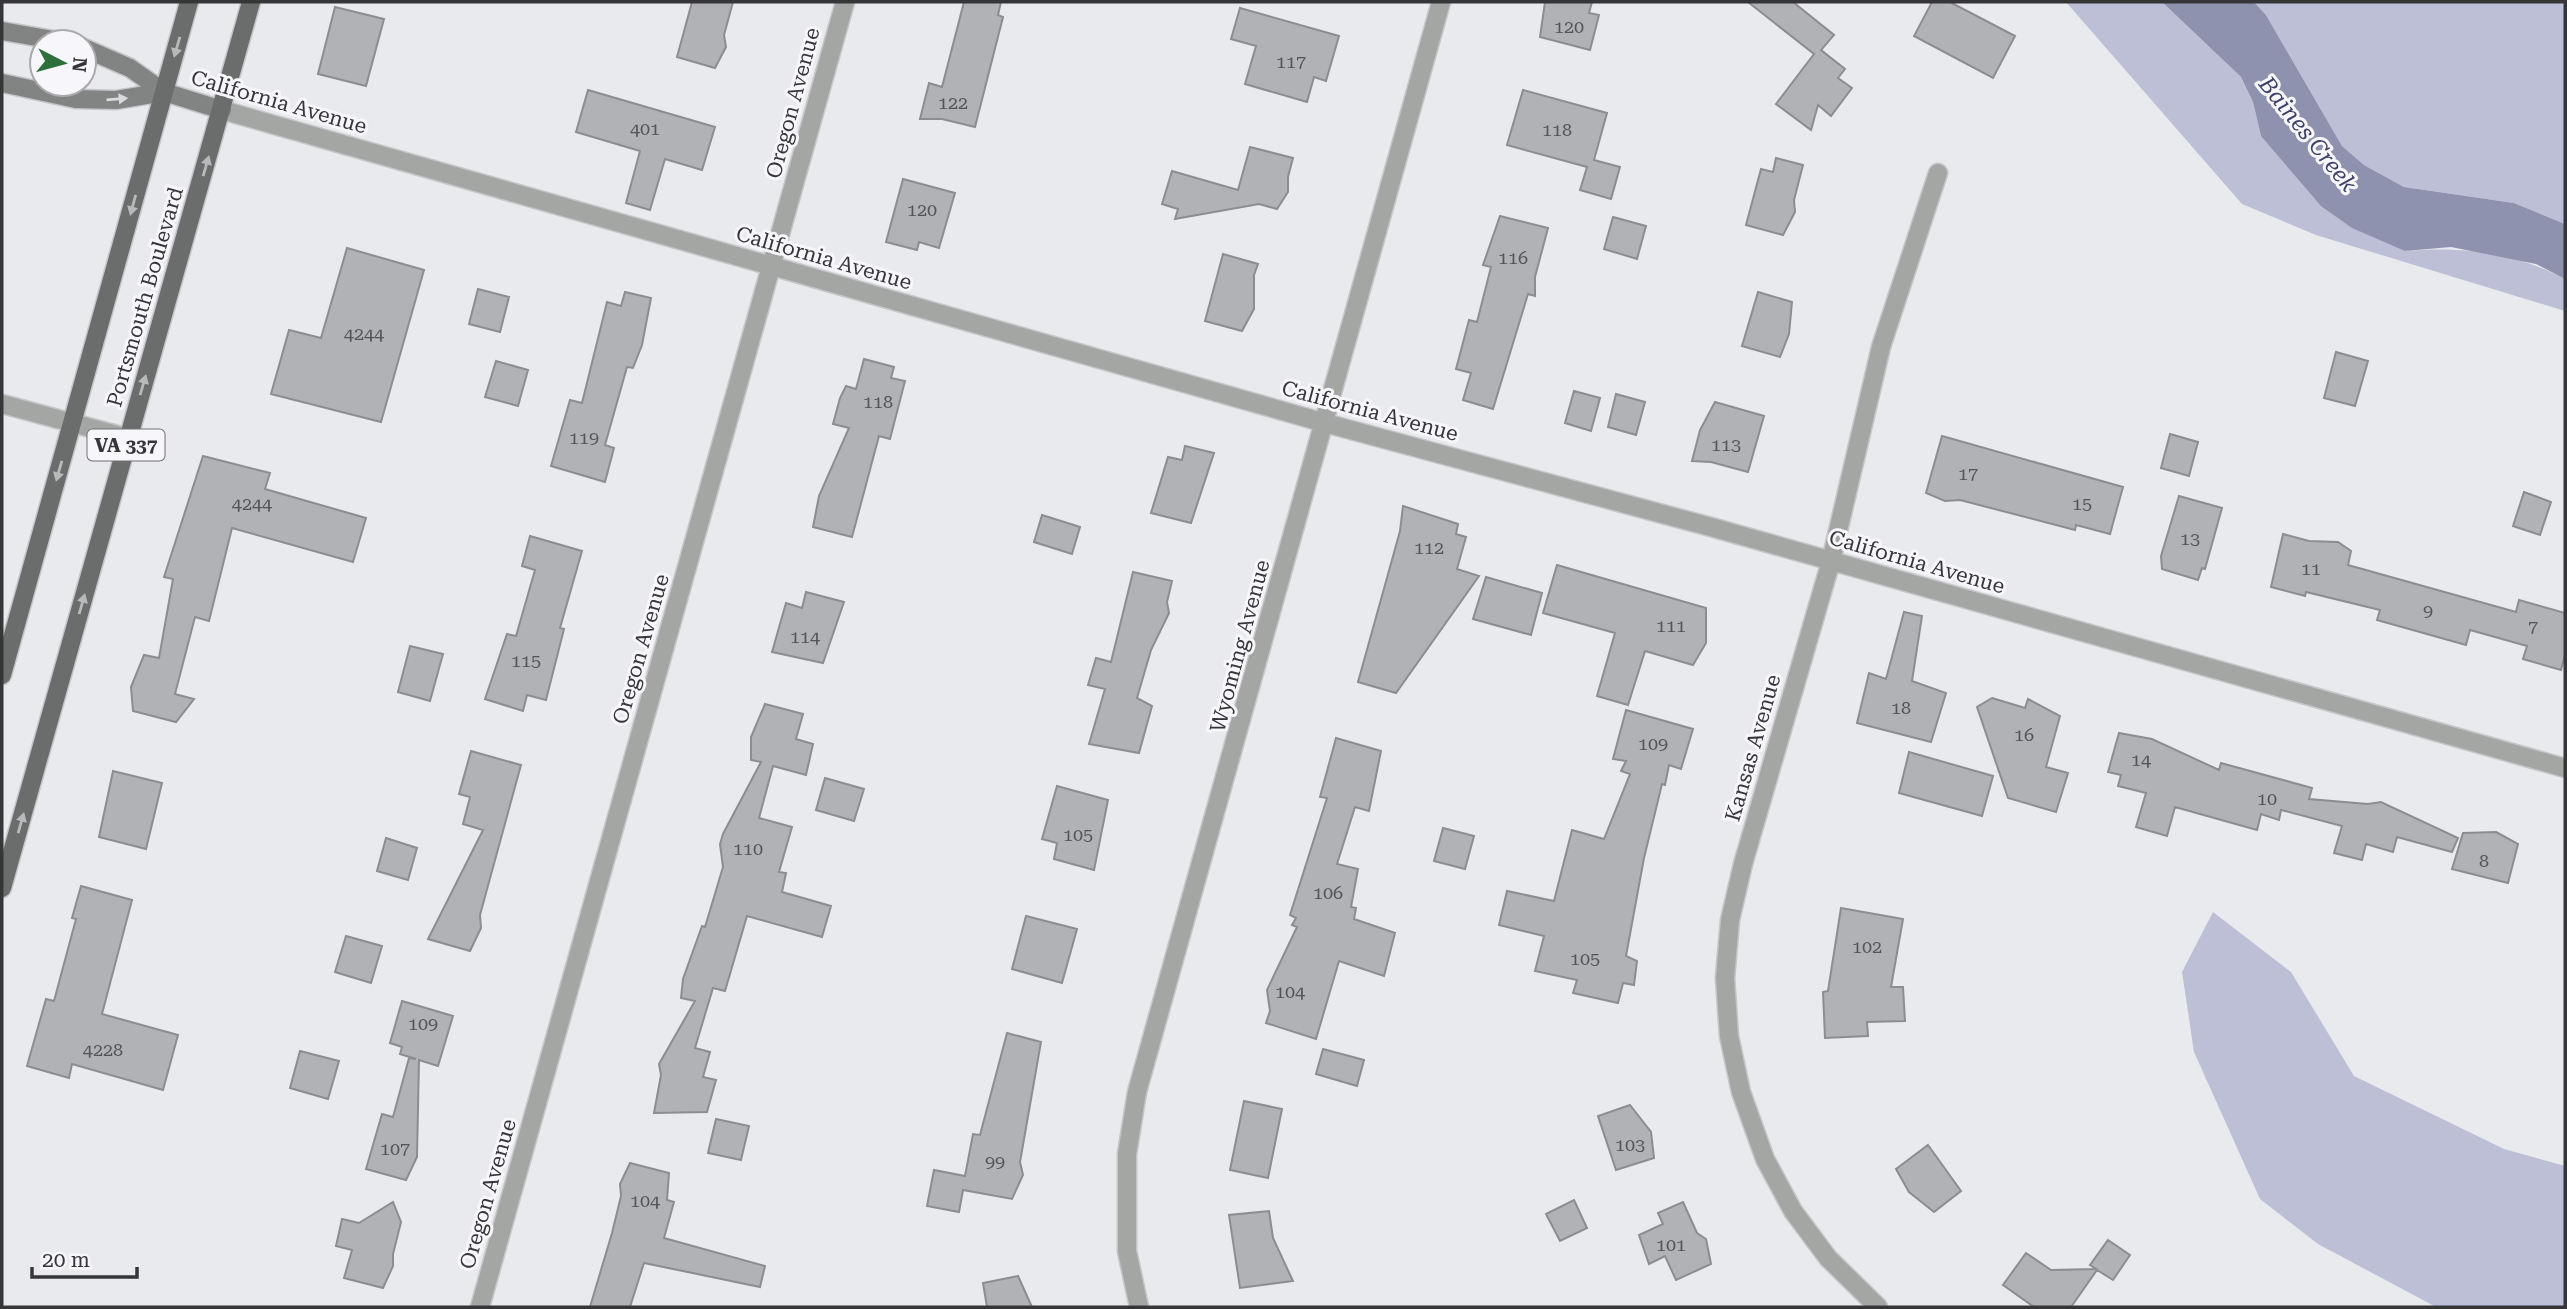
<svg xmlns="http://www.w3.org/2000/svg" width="2567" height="1309" font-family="'Roboto Serif',serif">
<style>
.green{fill:#bdbfd7}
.water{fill:#8f92ae}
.building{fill:#b1b2b5;stroke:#8d8d91;stroke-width:2}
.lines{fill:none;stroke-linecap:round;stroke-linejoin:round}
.minor-casing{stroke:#c5c6ca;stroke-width:21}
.secondary-casing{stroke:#c5c6ca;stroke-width:21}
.primary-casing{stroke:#c5c6ca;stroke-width:21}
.minor{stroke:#a4a6a4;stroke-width:18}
.secondary{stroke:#828483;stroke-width:18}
.primary{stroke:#6a6d6b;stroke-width:18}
.oneway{fill:#b8b9ba}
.oneway2{fill:#dadadd}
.labels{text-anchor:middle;stroke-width:6;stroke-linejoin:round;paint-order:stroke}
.number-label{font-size:18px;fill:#555557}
.shield{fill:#f7f7fb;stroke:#707072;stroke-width:2}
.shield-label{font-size:19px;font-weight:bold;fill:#363638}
.street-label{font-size:21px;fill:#363638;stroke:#f7f7fb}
.water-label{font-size:23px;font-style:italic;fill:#3e406a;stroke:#f7f7fb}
</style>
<rect width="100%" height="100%" fill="#e9eaee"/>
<path class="green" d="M2066 2H2162L2241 77 2253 102 2261 136 2405 251C2462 246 2514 252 2565 279V311L2316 235 2242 204Z
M2254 2H2565V224L2514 203 2404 187 2364 165 2342 146 2266 15Z
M2213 912 2291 972 2354 1076 2504 1149 2565 1166V1307H2436L2318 1244 2260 1199 2194 1052 2182 972Z"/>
<path class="water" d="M2162 2H2254L2266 15 2342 146 2364 165 2404 187 2514 203 2565 224V279L2536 264 2451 247 2405 251 2352 228 2321 206 2261 136 2253 102 2241 77Z"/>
<path class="building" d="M692 2H733L724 35 726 47 715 68 677 57Z
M964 2H1001L998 15 1003 17 975 127 942 119H920L929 83 942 87Z
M1545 2H1592L1589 13 1599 15 1590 50 1540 37Z
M1748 2H1793L1834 35 1821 50 1845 69 1838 78 1852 88 1831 116 1818 105 1811 130 1776 104 1814 54Z
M1932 2H1950L2015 36 1993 78 1914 36Z
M335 7 384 19 366 86 318 74Z
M1240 8 1339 36 1326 81 1314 77 1307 102 1245 84 1256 46 1231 39Z
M588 90 715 127 702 170 665 159 650 210 626 203 640 151 576 132Z
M1523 90 1607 113 1594 160 1620 167 1611 199 1580 190 1587 167 1507 145Z
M1250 147 1293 158 1288 177V192L1277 209 1259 204 1175 219 1178 209 1162 204 1172 171 1238 190Z
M1776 158 1803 165 1794 200 1795 212 1783 235 1746 225 1761 169 1773 172Z
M903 179 955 193 939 248 919 242 917 250 886 242Z
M1500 216 1548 228 1535 277V296L1528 294 1493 409 1463 400 1471 373 1456 369 1469 320 1477 322 1491 267 1483 265Z
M1613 217 1646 226 1637 259 1604 249Z
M347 248 424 270 381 422 271 394 289 330 321 338Z
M1223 254 1258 264 1254 275V309L1242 331 1205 321Z
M478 289 509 297 500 332 469 324Z
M625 292 651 298 642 345 633 368 627 367 605 445 614 448 605 482 551 466 570 400 582 403 607 302 621 306Z
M1758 292 1792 302 1789 334 1780 357 1742 346Z
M2336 352 2368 361 2355 406 2324 398Z
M864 359 894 367 891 378 905 381 890 439 879 436 852 537 813 527 819 496 849 428 833 424 840 398 846 386 856 389Z
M496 361 528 370 518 406 485 397Z
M1574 391 1600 398 1591 431 1565 423Z
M1616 394 1645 402 1636 435 1608 427Z
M1715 402 1764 416 1748 472 1711 462 1692 461 1700 430Z
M2170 434 2198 442 2189 476 2161 468Z
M1942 436 2123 487 2110 534 2076 525 2075 530 1960 500 1945 501 1926 493Z
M1185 446 1214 453 1191 523 1151 513 1168 457 1182 460Z
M203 456 270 473 265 489 366 518 353 562 232 528 209 621 195 617 175 694 194 699 176 722 133 711 131 687 144 655 159 658 173 579 164 577Z
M2524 492 2551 502 2540 535 2513 526Z
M2179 496 2222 508 2205 569 2202 568 2198 580 2162 569 2161 556Z
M1403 506 1458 524 1456 534 1466 537 1457 569 1479 576 1396 693 1358 682 1400 531Z
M1042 515 1080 527 1072 554 1034 542Z
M2283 534 2309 541 2338 542 2351 551 2348 565 2516 612 2519 600 2565 613V655L2561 670 2523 659 2527 646 2470 630 2466 645 2377 620 2380 610 2306 592 2305 596 2271 587Z
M530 536 582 551 560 628 564 629 546 700 527 695 523 711 485 699 507 634 516 636 535 570 522 566Z
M1557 565 1706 608V643L1693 665 1645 651 1628 705 1597 696 1615 633 1543 613Z
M1133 572 1172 581 1167 602 1169 613 1151 650 1137 698 1152 706 1139 753 1089 744 1105 689 1088 685 1096 658 1111 662Z
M1486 577 1542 593 1531 635 1473 619Z
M806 592 844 602 823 663 772 652 786 603 802 608Z
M1904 612 1922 616 1912 681 1946 693 1931 742 1857 723 1869 673 1886 679Z
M410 646 443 654 430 701 398 692Z
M1992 698 2025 708 2028 699 2060 716 2046 767 2068 773 2056 812 2008 798 1977 707Z
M765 704 803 714 796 739 813 744 806 775 773 766 759 818 792 827 779 872 786 873 782 892 831 906 822 937 747 916 725 991 713 988 695 1048 710 1052 703 1077 716 1080 707 1112 654 1113 661 1075 659 1064 695 1001 681 998 683 979 702 926 705 927 723 867 720 844 723 834 761 762 751 760V737Z
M1626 710 1693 729 1681 769 1669 765 1665 785 1662 784 1644 858 1626 956 1637 961 1634 985 1623 983 1618 1003 1573 993 1577 980 1535 971 1544 936 1499 925 1507 891 1554 901 1572 830 1604 839 1630 774 1621 771 1626 761 1613 759Z
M2119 733 2152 739 2219 770 2221 763 2312 788 2309 799 2368 804 2381 802 2458 838 2452 852 2397 837 2393 852 2366 844 2362 860 2334 853 2342 826 2281 810 2279 820 2261 814 2257 830 2175 807 2167 836 2136 827 2146 793 2118 786 2121 775 2108 772Z
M1336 738 1381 751 1369 811 1355 807 1337 864 1358 869 1351 907 1356 908 1354 919 1395 933 1384 976 1339 961 1316 1039 1266 1023 1270 1011 1267 990 1297 927 1292 925 1296 918 1290 915 1327 798 1320 797Z
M471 751 521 765 480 915 481 928 470 951 428 939 483 830 463 824 470 797 459 794Z
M1909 752 1993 776 1982 816 1899 793Z
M113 771 162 783 146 849 99 837Z
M825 778 864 789 854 821 816 810Z
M1057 786 1108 800 1094 870 1054 859 1057 843 1042 839Z
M1443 828 1474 836 1465 869 1434 861Z
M2496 832 2518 844 2508 883 2452 869 2463 833Z
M386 838 417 848 408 880 377 871Z
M81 886 132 900 102 1014 178 1035 163 1090 72 1064 69 1078 27 1066 46 999 54 1001 76 919 72 918Z
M1841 908 1903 919 1891 987H1903L1905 1021 1867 1022 1868 1036 1825 1038 1823 992 1828 991Z
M1026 916 1077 929 1062 983 1012 969Z
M346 936 382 946 371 983 335 972Z
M402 1001 453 1016 438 1066 419 1060 417 1157 406 1180 366 1169 382 1114 393 1117 409 1058 416 1059 400 1054 402 1047 390 1043Z
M1007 1033 1041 1042 1020 1162 1023 1175 1012 1199 963 1190 959 1212 927 1206 934 1170 965 1176 973 1134 980 1135Z
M1323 1049 1364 1060 1357 1086 1316 1074Z
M300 1051 339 1061 328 1099 290 1088Z
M1244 1101 1282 1109 1268 1178 1230 1170Z
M1630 1105 1651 1132 1654 1158 1616 1170 1598 1116Z
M716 1119 749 1126 741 1160 708 1153Z
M1928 1145 1961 1191 1934 1212 1909 1192 1896 1169Z
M630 1163 669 1173 667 1200 674 1202 664 1238 765 1266 760 1287 644 1263 630 1307H590L612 1233 621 1196 620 1184Z
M1574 1200 1587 1228 1560 1241 1546 1214Z
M393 1202 401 1222 393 1254V1266L383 1288 344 1278 352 1250 336 1246 342 1219 359 1223Z
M1683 1202 1697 1233 1706 1239 1711 1264 1676 1280 1665 1256 1649 1264 1639 1235 1663 1224 1658 1213Z
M1269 1211 1273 1238 1293 1281 1240 1288 1229 1215Z
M2108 1240 2130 1255 2113 1280 2097 1270 2071 1307H2034L2003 1285 2026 1253 2051 1270 2096 1269 2090 1265Z
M1018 1276 1032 1307H987L983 1283Z"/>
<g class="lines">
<g class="minor-casing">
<path id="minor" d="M222 110 1325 423 1711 527 2565 768
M2 404 128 438
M480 1307 845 2
M1139 1307 1127 1251V1154L1137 1092 1441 2
M1878 1307 1828 1258 1793 1211 1765 1159 1741 1092 1729 1036 1725 978 1730 920 1743 864 1831 561 1881 347 1938 173"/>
</g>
<g class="secondary-casing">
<path id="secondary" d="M2 31 65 42
M84 48 130 68 164 92 222 110
M2 83 76 99 116 100 164 92"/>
</g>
<g class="primary-casing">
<path id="primary" d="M2 675 189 2
M2 888 251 2"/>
</g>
<use href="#minor" class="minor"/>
<use href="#secondary" class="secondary"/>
<use href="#primary" class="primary"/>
</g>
<defs><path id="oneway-solid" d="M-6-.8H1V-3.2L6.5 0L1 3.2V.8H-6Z" transform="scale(1.75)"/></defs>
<g class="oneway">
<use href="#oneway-solid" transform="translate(177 47) rotate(106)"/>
<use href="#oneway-solid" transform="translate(206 166) rotate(-74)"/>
<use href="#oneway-solid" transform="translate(133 205) rotate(105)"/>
<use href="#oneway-solid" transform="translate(143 385) rotate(-74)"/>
<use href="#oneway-solid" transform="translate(59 471) rotate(106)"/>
<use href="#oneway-solid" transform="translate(82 604) rotate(-74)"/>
<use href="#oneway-solid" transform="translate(21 823) rotate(-74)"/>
</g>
<use class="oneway2" href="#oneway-solid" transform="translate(117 99) rotate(-5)"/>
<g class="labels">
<g class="number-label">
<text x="1569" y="33">120</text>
<text x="1291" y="68">117</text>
<text x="953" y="109">122</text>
<text x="645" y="135">401</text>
<text x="1557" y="136">118</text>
<text x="922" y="216">120</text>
<text x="1513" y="264">116</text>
<text x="364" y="340">4244</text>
<text x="878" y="408">118</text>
<text x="584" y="444">119</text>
<text x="1726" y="451">113</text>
<text x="1968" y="480">17</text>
<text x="252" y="510">4244</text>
<text x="2082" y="510">15</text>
<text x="2190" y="545">13</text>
<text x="1429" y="554">112</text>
<text x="2311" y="575">11</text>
<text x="2428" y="617">9</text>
<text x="1671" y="632">111</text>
<text x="2533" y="633">7</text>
<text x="805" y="643">114</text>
<text x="526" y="667">115</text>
<text x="1901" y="714">18</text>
<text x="2024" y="741">16</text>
<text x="1653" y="750">109</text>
<text x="2141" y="766">14</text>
<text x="2267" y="805">10</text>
<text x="1078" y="841">105</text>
<text x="748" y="855">110</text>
<text x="2484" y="867">8</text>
<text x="1328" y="899">106</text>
<text x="1867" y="953">102</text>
<text x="1585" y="965">105</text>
<text x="1290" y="998">104</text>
<text x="423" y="1030">109</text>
<text x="103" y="1056">4228</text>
<text x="1630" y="1151">103</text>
<text x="395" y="1155">107</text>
<text x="995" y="1168">99</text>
<text x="645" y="1207">104</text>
<text x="1671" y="1251">101</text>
</g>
<rect class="shield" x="87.5" y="429.5" width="77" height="31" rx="5"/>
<g class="shield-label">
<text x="126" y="452">VA 337</text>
</g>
<g class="street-label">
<text transform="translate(279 102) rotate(16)" y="7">California Avenue</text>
<text transform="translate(793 103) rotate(-75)" y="7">Oregon Avenue</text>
<text transform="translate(824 258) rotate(16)" y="7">California Avenue</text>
<text transform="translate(145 297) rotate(-74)" y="7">Portsmouth Boulevard</text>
<text transform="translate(1370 411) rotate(15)" y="7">California Avenue</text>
<text transform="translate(1917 562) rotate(16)" y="7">California Avenue</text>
<text transform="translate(1240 646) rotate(-75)" y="7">Wyoming Avenue</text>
<text transform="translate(641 649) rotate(-74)" y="7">Oregon Avenue</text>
<text transform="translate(1753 748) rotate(-74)" y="7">Kansas Avenue</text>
<text transform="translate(488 1194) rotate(-74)" y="7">Oregon Avenue</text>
</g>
<g class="water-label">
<text transform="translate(2308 134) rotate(51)" y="8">Baines Creek</text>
</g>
</g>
<rect width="2567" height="1309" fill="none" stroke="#363638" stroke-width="7"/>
<g transform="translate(63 63) rotate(96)"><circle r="33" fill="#f7f7fb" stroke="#aaaaad" stroke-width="2"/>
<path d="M0-5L12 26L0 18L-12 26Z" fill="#2e703b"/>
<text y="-10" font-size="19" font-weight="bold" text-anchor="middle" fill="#363638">N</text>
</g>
<path d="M32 1267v10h105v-10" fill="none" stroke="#363638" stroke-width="3.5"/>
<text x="42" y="1267" font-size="21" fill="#363638" stroke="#f7f7fb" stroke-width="5" paint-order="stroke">20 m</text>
</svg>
